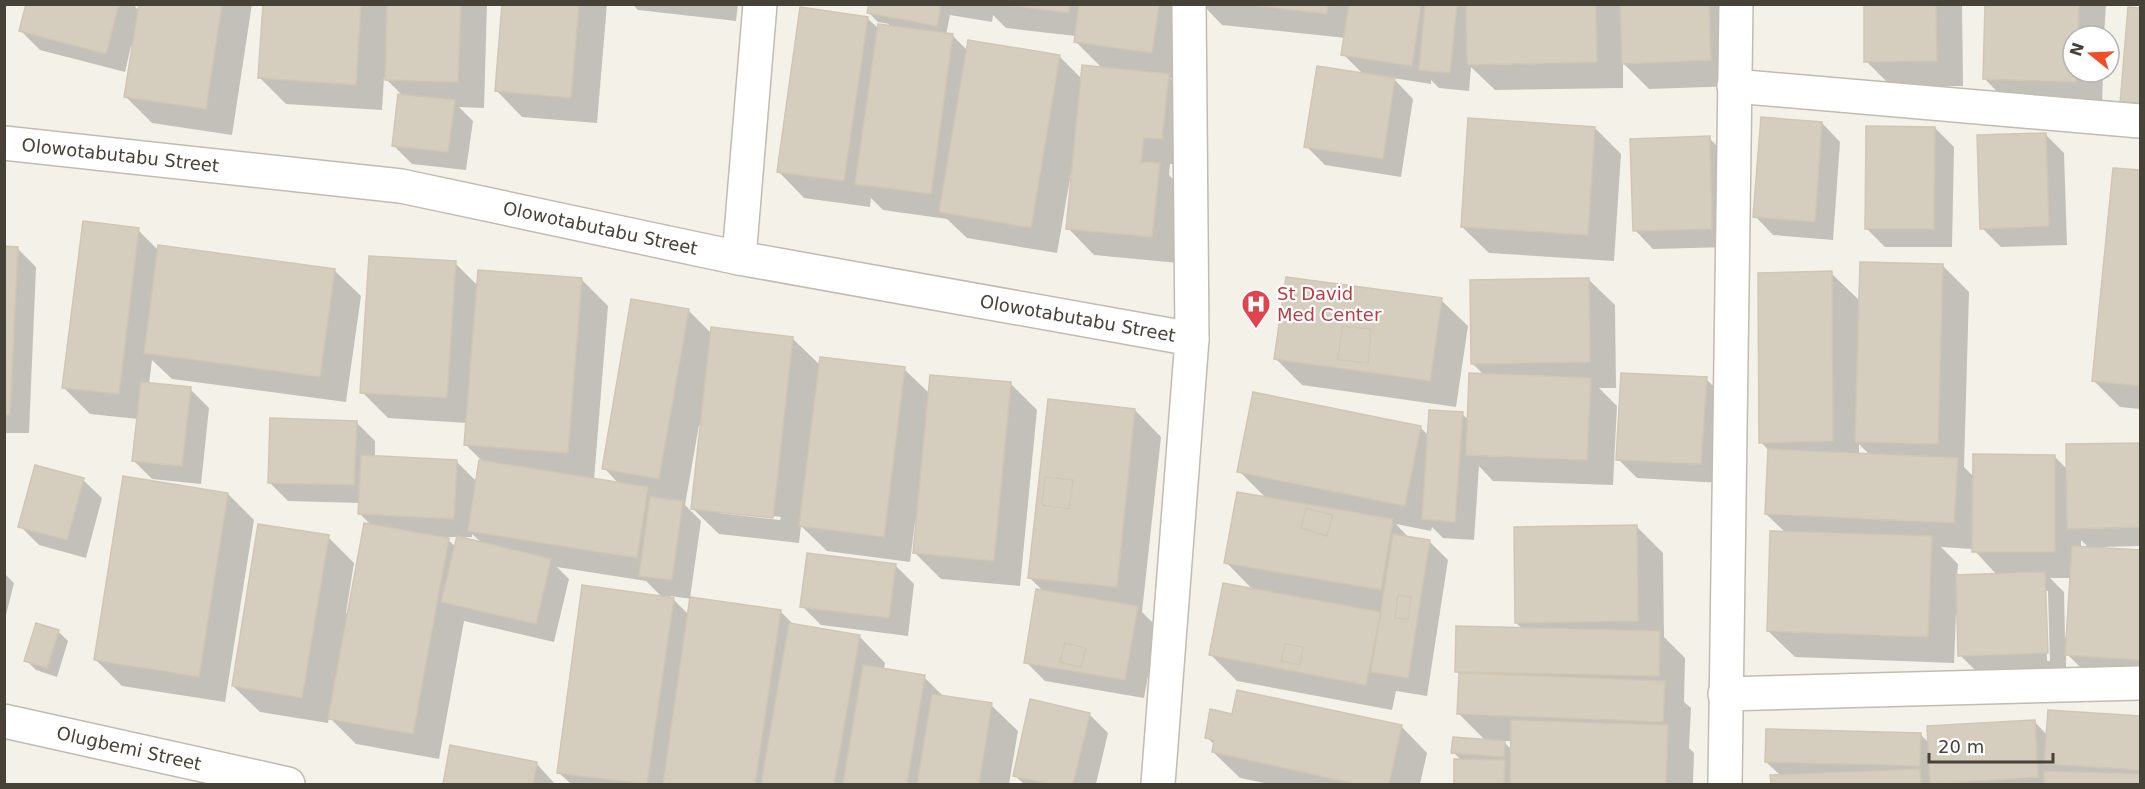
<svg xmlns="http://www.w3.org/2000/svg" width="2145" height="789" font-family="'DejaVu Sans',sans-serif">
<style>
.shadow{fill:#0003;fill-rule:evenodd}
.building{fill:#d5cebf;stroke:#d0c6b3;stroke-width:1.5;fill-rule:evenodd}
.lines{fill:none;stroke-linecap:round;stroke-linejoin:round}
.street-casing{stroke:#c2bcaf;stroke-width:36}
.street{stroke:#fff;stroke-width:33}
.labels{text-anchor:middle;stroke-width:4.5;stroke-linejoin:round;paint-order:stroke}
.street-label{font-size:18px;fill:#474238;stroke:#fff}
.health-label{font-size:18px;fill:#be3a42;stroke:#fff;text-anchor:start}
</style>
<rect width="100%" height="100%" fill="#f4f1e9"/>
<path class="shadow" d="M28 4H133L139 11 140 4H252L232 135 152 123 126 97 134 47 131 46 125 72 40 50 21 31Z
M265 4H487L484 108 459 107 473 121 466 170 412 164 393 145 403 96 384 77 382 110 286 104 260 78Z
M504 4H607L597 123 522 117 496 90Z
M632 4H738L736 21 638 10Z
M870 4H1189L1178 79 1170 78 1194 102 1187 165 1170 164 1169 175 1185 191 1178 263 1094 255 1068 228 1073 174 1071 173 1057 253 967 238 947 219 883 210 871 198 870 207 804 198 778 171 867 18 879 29 889 27V24L878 22 869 13ZM950 15 992 22 993 15 1006 28 1076 36 1075 41 1103 69 1083 80 1060 57 969 41 968 51 953 36 946 35Z
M1202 4H1734L1737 86 1649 89 1623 63V88L1495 90 1471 67 1469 91 1439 88 1431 80V84L1393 78 1413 99 1401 177 1325 165 1306 146 1364 75 1343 54 1346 38 1222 25Z
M1865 4H1962L1963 86 1892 87 1866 61Z
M1986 4H2106L2104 36H2073V72H2103L2102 108 2010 105 1984 78Z
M2129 9 2140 10V122Z
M1822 123 1840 142 1833 240 1773 235 1755 216Z
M1595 128 1621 154 1614 261 1489 253 1462 227Z
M1935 128 1954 147 1952 247H1885L1866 228Z
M2045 134 2064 153 2067 245 2001 247 1982 228Z
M1709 138 1728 157 1731 247 1653 249 1635 230Z
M2115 169 2140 172V409L2120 407 2094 381Z
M138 230 159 251 334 270 361 296 346 402 172 379 152 360 149 384 190 389 209 408 201 484 152 479 133 460 138 419 90 414 64 388Z
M4 247 17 248 36 267 29 433H4Z
M455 263 478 286 582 280 608 306 594 480 619 484 604 468 688 310 712 334 792 338 821 366 904 369 930 394 1011 384 1037 410 1020 586 941 579 915 553 918 522H915L910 562 827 551 801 526 799 543 719 534 692 508 702 426 699 425 685 505 701 521 690 598 780 611 794 625 859 636 885 663 884 670 924 677 944 697 991 705 1018 731 1009 784H571L558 772 662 597 646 581 557 567 569 579 554 642 464 621 439 759 356 744 329 717 328 723 260 712 233 686 328 537 354 563 346 613 349 614 372 526 359 513 360 503 288 501 269 482 356 422 375 441V457L456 461 477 482 481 460 465 444 467 423 388 418 362 392ZM719 510 781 517 780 520 719 513ZM472 534 483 544 456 547 448 540 434 537H472ZM670 596 692 599 689 615Z
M1943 266 1969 292 1964 467 1974 477 2055 457 2068 470V446L2140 444V546L2103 547V549L2140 552V684L2093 680 2066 653V672L1979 674 1960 655 1958 614H1956L1954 663 1795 657 1768 631 1786 533 1766 514 1769 451 1761 442 1831 273 1861 302ZM1859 444 1870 455H1859ZM2081 540 2089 548H2081ZM1941 547 1973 549 1997 575 1957 577 1958 564ZM2050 578H2071L2067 638H2065L2064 592ZM2045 591H2048L2050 661H2047Z
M1588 279 1615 305 1616 388H1599L1617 406 1613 485 1493 481 1479 466 1474 540 1443 538 1432 527 1431 531 1396 524 1410 539 1429 541 1448 560 1427 696 1396 691 1392 710 1237 681 1211 655 1253 590 1226 562 1267 499 1239 471 1420 427 1429 436 1462 414 1469 420 1484 375 1472 363Z
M1441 300 1468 326 1456 407 1302 385 1276 359Z
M1706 379 1725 398 1720 483 1637 478 1618 459Z
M1135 410 1161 437 1142 612 1157 627 1144 698 1045 681 1026 662 1044 592 1029 577Z
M83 480 102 498 86 558 39 545 20 526Z
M228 494 254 520 225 702 122 686 95 659Z
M1636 526 1663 553 1664 637 1685 658 1684 702 1691 708 1689 748 1694 753 1693 784H1455L1456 760H1461L1453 752 1486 741 1459 714 1460 675 1457 671 1523 629 1516 623ZM1503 741H1512V750Z
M895 565 914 584 908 636 821 625 802 606Z
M4 573 14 583 4 623Z
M37 625 59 632 68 641 57 677 36 670 26 660Z
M2049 711 2140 717V784H1772V776H1781L1766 762 1920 734 1930 744 2034 721 2047 735Z
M1089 714 1108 733 1096 784H1024L1014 775Z
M1233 716 1401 726 1427 753 1420 784H1269L1240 778 1213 752 1215 745 1206 737Z
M451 747 536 763 555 784H445Z"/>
<path class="building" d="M26 4H119L106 54 19 31Z
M139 4H222L206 109 124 97Z
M263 4H361L356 85 258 78Z
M387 4H461L458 82 385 80Z
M502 4H579L571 98 495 91Z
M869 4H941L937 26 867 13Z
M1000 4H1070L1069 13Z
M1079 4H1159L1152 53 1074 42Z
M1244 4H1328L1327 14Z
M1349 4H1421L1412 66 1341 55Z
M1425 4H1457L1450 73 1419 70Z
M1466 4H1596L1597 62 1467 65Z
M1620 4H1709L1711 60 1622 64Z
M1864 4H1936L1937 61 1864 62Z
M1985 4H2079L2078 36H2073V72H2076V82L1983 79Z
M800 7 868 17 844 181 777 172Z
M2128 7 2140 8V105L2120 104Z
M878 24 953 34 931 194 855 184Z
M968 40 1060 55 1031 228 939 212Z
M1082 65 1169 74 1162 139 1144 138 1141 162 1160 163 1152 237 1066 229Z
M1317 66 1395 78 1383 159 1304 147Z
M398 94 455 100 448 152 392 146Z
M1761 117 1822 122 1815 222 1753 217Z
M1468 118 1595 127 1588 235 1461 227Z
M1866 126 1935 127 1934 229H1865Z
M2046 133 2049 226 1980 229 1977 135Z
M1710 136 1712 229 1633 231 1630 139Z
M2113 168 2140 170V386L2092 381Z
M83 221 139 228 119 394 62 388Z
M158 245 335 269 320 377 144 353Z
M4 246 18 247 10 415H4Z
M369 256 456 261 447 398 360 393Z
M1860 262 1943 264 1938 444 1855 442Z
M478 270 582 278 568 453 464 445Z
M1832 271 1833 441 1759 443 1758 273Z
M1286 277 1442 298 1430 381 1274 359ZM1342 326 1371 329 1368 363 1338 360Z
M1589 278 1590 362 1471 364 1470 280Z
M631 299 689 309 659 479 602 469Z
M1342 326 1371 329 1368 363 1338 360Z
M711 327 793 337 773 518 691 509Z
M820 357 905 367 884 537 799 526Z
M1469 373 1591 378 1587 460 1466 455Z
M1621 373 1707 377 1701 464 1616 460Z
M930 375 1011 382 994 561 913 553Z
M141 382 191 387 182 466 132 461Z
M1253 392 1421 426 1405 506 1237 472Z
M1048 399 1135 409 1117 587 1028 578ZM1045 477 1073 480 1069 509 1042 505Z
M1429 410 1463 412 1455 522 1422 519Z
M270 418 357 421 354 485 268 483Z
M2140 443V527L2067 529 2066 444Z
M1768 449 1958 458 1954 523 1765 514Z
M1973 454 2055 455V552H1972Z
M361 455 457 460 454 519 358 514Z
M479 460 648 487 637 558 468 531Z
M35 465 84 478 67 540 18 527Z
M123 476 228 493 199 677 94 660Z
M1045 477 1073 480 1069 509 1042 505Z
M1237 492 1393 519 1381 590 1224 563ZM1306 508 1333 515 1327 536 1301 528Z
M650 497 683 501 672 580 639 576Z
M1306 508 1333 515 1327 536 1301 528Z
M364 523 449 538 413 734 328 719Z
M258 524 329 535 302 698 232 686Z
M1637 525 1638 621 1515 623 1514 527Z
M1770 531 1932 536 1928 637 1767 631Z
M1393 534 1430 540 1408 678 1371 672ZM1398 595 1411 597 1408 619 1395 618Z
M457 536 551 559 536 624 441 602Z
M2072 546 2140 550V660L2065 655Z
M807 553 896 564 889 618 800 607Z
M2045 572 2048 653 1958 656 1956 575Z
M1223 583 1381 612 1366 685 1209 655ZM1285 644 1303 647 1300 665 1281 661Z
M582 585 674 598 647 784 557 773Z
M1036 589 1138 606 1125 680 1024 663ZM1065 643 1086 648 1081 667 1060 662Z
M1398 595 1411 597 1408 619 1395 618Z
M690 597 781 610 755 784H663Z
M36 623 59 630 47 668 24 661Z
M789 623 860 635 834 784H761Z
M1456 626 1660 631 1659 676 1455 672Z
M1065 643 1086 648 1081 667 1060 662Z
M1285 644 1303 647 1300 665 1281 661Z
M863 665 925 675 907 784H843Z
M1459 673 1665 681 1663 722 1457 714Z
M1237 690 1402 725 1389 784H1356L1212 752 1214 740 1205 738 1210 709 1232 714Z
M932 694 992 703 979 784H917Z
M1030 699 1090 713 1073 784H1050L1013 776Z
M2048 710 2140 716V770L2044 764Z
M1511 720 1668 725 1666 784H1510Z
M2035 720 2038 777 1930 784 1927 726Z
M1766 729 1921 733 1920 766 1765 762Z
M1453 737 1505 741 1504 757 1451 753Z
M450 745 537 762 533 784H443Z
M1454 759 1505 760 1504 784H1454Z
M1920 769 1921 784H1771L1770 775Z
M2044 771 2140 774V784H2044Z"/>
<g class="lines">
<g class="street-casing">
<g id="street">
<path d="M1734 86 2140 121"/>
<path id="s1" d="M4 143 401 186 739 258 1192 339"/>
<path d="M739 258 760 4"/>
<path d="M1725 694 2140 683"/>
<path id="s2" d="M4 721 288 784"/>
<path d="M1158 784 1192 339 1189 4"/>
<path d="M1725 784 1736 4"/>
</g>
</g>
<use href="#street" class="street"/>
</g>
<defs>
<g id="hospital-pin" transform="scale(1.5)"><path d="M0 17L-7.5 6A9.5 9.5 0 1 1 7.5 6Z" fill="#e0444e" stroke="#fff"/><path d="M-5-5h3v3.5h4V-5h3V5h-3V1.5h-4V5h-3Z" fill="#fff"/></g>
</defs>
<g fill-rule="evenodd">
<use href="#hospital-pin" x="1256" y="304"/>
</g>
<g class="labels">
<g class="street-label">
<text dy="6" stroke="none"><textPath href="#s1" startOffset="117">Olowotabutabu Street</textPath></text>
<text dy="6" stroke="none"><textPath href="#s1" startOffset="603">Olowotabutabu Street</textPath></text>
<text dy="6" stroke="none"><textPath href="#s1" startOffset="1089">Olowotabutabu Street</textPath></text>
<text dy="6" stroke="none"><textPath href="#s2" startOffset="128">Olugbemi Street</textPath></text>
</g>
<g class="health-label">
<text x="1277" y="300">St David<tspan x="1277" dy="21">Med Center</tspan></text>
</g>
</g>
<rect width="2145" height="789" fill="none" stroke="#474238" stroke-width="12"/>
<g transform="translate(2091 54) rotate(288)"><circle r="28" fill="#ffffff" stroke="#b5b3af" stroke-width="1.5"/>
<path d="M0-4.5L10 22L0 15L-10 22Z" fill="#f04e24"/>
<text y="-9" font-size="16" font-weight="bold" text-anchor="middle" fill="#474238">N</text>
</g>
<path d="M1929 753v9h124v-9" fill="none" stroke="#474238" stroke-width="3"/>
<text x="1938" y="753" font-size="18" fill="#474238" stroke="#ffffff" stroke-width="4.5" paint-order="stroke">20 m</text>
</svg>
